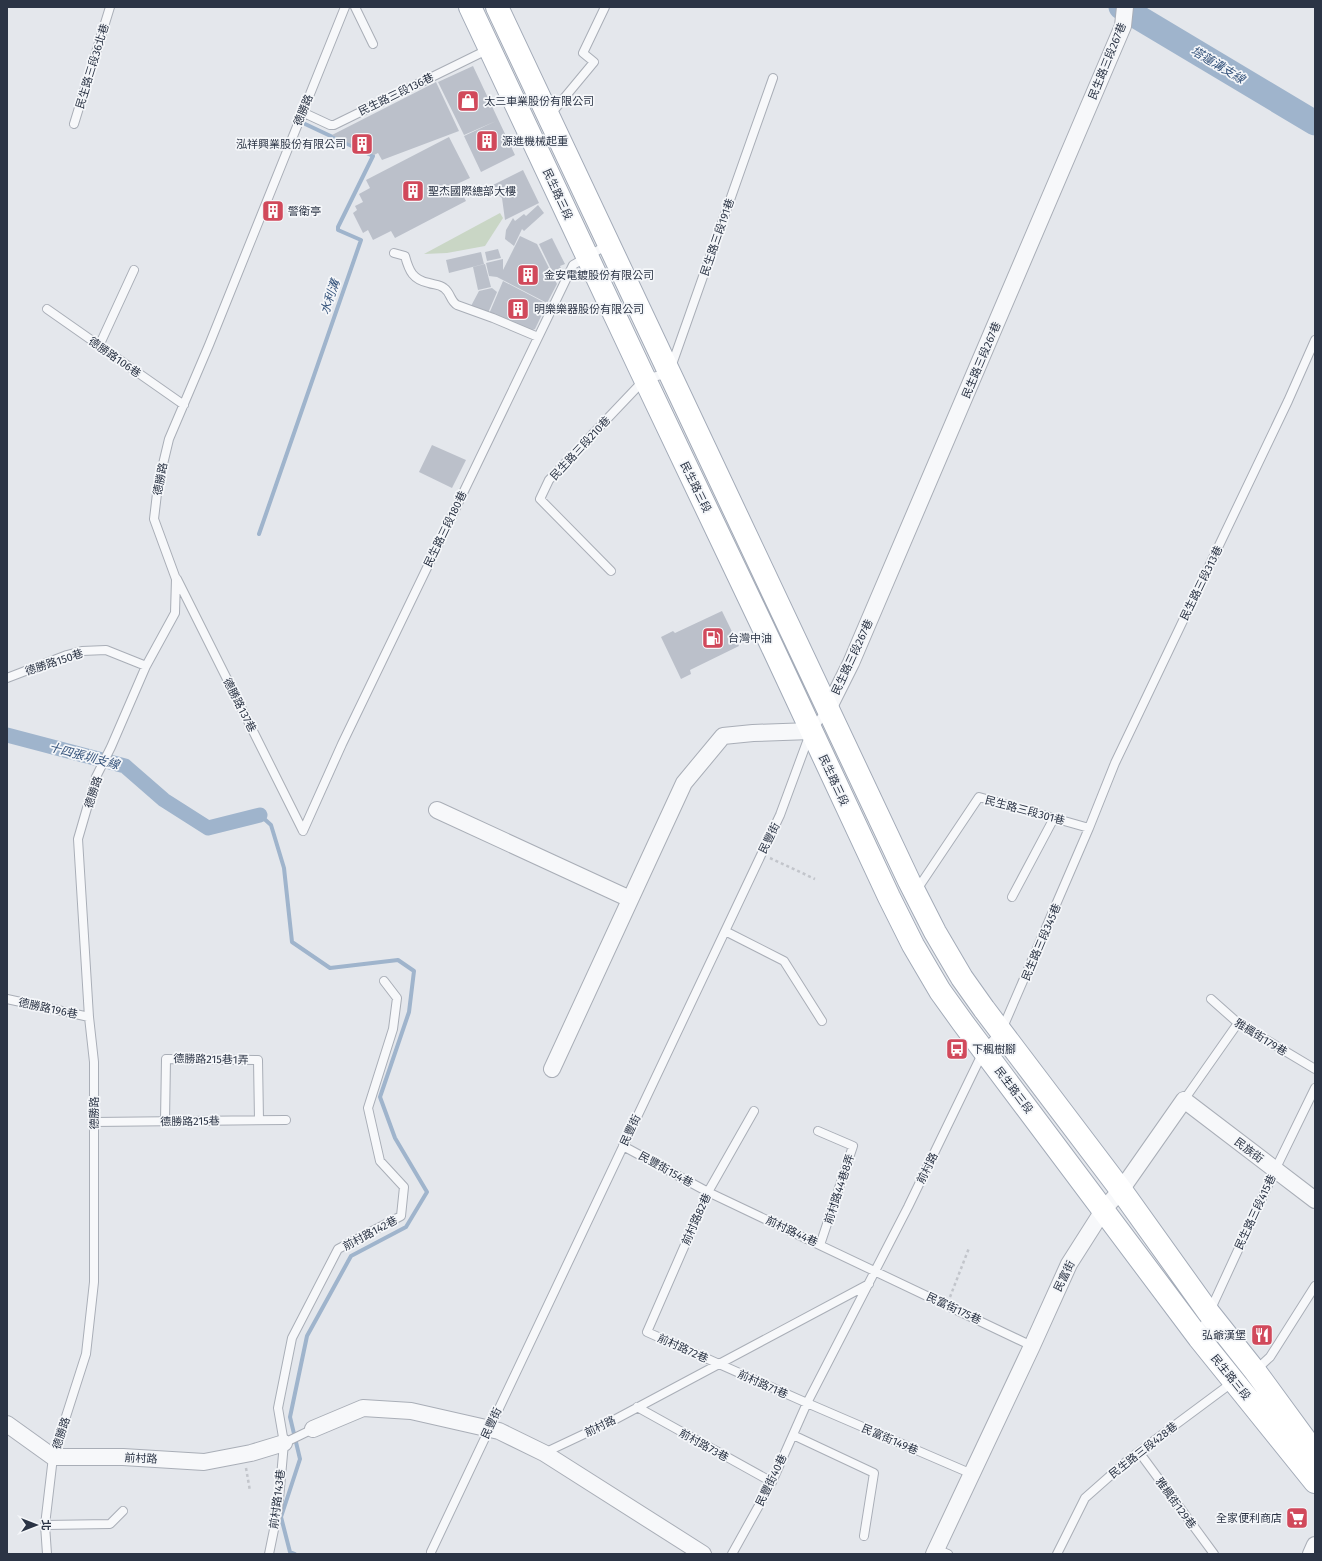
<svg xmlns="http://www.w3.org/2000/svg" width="1322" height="1561" font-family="'Fira Sans','Noto Sans TC',sans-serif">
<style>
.green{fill:#c9d6c5}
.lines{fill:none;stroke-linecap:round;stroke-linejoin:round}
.stream{stroke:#9fb4cc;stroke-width:4}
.canal{stroke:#9fb4cc;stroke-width:15}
.river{stroke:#9fb4cc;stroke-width:25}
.building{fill:#bbc0ca}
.lane-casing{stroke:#a9aeb7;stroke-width:10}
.street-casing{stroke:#a9aeb7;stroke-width:18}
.primary-casing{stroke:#a3abb8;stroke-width:24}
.path{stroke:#c2c5cb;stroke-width:2.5;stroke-dasharray:3 3;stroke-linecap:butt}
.lane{stroke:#f7f8fa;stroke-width:8}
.street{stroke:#f7f8fa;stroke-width:16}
.primary{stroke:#fff;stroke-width:22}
.labels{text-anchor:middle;stroke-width:3.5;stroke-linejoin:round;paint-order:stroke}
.street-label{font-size:11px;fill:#2b3445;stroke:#f4f6f9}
.poi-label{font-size:11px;fill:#2b3445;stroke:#f4f6f9;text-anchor:start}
.water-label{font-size:12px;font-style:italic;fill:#34527a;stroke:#f4f6f9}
</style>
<rect width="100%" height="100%" fill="#e4e7ec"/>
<path class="green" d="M500 213 503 218 485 246 447 253 424 254Z"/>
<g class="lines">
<path class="stream" d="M259 534 361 240 338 230V227L373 156 303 123
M260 815 271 825 284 868 292 942 330 968 398 960 414 971 409 1012 380 1097 395 1138 427 1192 406 1227 351 1256 307 1336 290 1417 300 1459 281 1517 290 1552 295 1554"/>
<path class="canal" d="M7 735 125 766 164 800 208 828 260 815"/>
<path class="river" d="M1121 7 1315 123"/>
</g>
<path class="building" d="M473 66 515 155 481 172 464 136 496 121 464 135 438 82Z
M436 82 459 131 382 160 378 153 374 155 332 135Z
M449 137 470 178 457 184 466 201 395 238 391 231 373 240 368 230 363 233 353 213 357 210 355 206 363 202 359 194 370 188 366 180Z
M523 170 539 203 505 220 502 198 489 187Z
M538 205 544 213 524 231 522 229 514 246 505 239 506 230 513 218 515 221 524 214 526 216Z
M271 206 278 209 275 217 268 214Z
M520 236 537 244 557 284 547 303 497 277 489 276 486 263 503 259V270Z
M552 238 565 264 560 266 562 271 554 275 539 244Z
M498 249 501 258 487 261 485 252Z
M481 252 484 264 449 273 446 260Z
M485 264 491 287 478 290 473 267Z
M503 281 547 304 535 329 530 331 489 314Z
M492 288 497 292 488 313 471 306 479 291Z
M432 445 466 460 452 488 419 472Z
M722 611 739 646 690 670 691 674 681 679 661 637 673 631 675 633Z"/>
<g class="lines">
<g class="lane-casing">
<path id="lane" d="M355 7 373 44
M302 112 330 125H334L489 49
M550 115 594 62 583 53 605 7
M74 124 110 7
M394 253 405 256C409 271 413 280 429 283 434 285 439 284 444 288 451 293 450 301 457 305L493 318 538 337
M47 309 184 405
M99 346 134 270
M611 571 540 499 549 480 645 379 669 373 773 78
M177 579 303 831
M7 678 67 655 82 651 106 650 146 666
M303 831 342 744 573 265 607 245
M916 891 979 797 1089 828
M1012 897 1054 818
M725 931 784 961 822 1021
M7 999 89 1017
M1211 999 1238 1023 1315 1069
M1184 1100 1238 1023
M754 1111 708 1192 647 1332 807 1403 972 1474
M165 1121 166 1059 258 1060 259 1120
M94 1122 286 1120
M818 1131 853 1146 820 1245
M623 1146 708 1192 1032 1346
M1200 1336 1209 1313 1275 1170 1315 1088
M1256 1370 1270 1357 1315 1286
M637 1407 772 1482
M793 1435 874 1473 864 1536
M284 1443 313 1429
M1139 1452 1214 1554
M544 1453 614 1420 869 1284
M45 1525 110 1524 123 1511
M936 1549 948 1554
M431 1552 780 815 811 731 827 710
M47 1554 45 1525 53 1457 86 1354 94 1282V1062L89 1017 78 839 96 777 111 747 146 666 175 613 176 579 154 519 158 485 169 439 209 345 345 7
M269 1554 278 1510 284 1443 278 1408 292 1338 338 1249 401 1216 404 1187 380 1161 368 1108 393 1029 397 998 384 981
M732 1554 772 1482 807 1403 908 1207 984 1050 1001 1032 1089 828 1115 763 1288 401 1315 340
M1057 1554 1085 1498 1128 1460 1233 1382"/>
</g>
<g class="street-casing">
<path id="street" d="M828 709 851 663 1123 26 1125 7
M437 810 630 899
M552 1069 684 783 723 736 753 733 811 731
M7 1424 53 1457H123L204 1462 251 1453 284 1443
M313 1429 363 1408 411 1411 499 1431 544 1453 703 1554
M934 1554 1032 1346 1069 1264 1104 1209 1121 1190 1184 1100 1315 1200
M1311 1554 1315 1545"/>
</g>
<g class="primary-casing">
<path id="primary" d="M470 7 641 371 770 642 889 897 913 945 940 991 963 1023 1199 1338 1315 1482
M497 7 909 881 935 932 962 978 984 1009 1121 1190 1209 1313 1255 1371 1315 1453"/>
</g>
<path class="path" d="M770 858 815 879
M950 1297 969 1248
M246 1468 250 1491"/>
<use href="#lane" class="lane"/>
<use href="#street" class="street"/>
<use href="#primary" class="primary"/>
</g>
<defs>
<g id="shop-square" transform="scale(1.15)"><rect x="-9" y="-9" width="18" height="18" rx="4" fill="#d1495b" stroke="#f4f6f9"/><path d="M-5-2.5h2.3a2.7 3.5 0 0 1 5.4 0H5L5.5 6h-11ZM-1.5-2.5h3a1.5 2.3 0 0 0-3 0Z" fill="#fff"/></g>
<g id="building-square" transform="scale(1.15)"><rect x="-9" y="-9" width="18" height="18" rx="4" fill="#d1495b" stroke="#f4f6f9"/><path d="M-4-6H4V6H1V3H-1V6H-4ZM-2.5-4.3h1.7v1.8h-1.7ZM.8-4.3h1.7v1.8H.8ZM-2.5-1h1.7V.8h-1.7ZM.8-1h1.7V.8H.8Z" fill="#fff"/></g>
<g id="fuel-square" transform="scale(1.15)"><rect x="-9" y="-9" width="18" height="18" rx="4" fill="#d1495b" stroke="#f4f6f9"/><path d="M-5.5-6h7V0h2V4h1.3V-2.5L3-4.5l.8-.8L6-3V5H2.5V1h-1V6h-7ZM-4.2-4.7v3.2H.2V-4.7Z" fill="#fff"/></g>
<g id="bus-square" transform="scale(1.15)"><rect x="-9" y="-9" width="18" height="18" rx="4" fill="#d1495b" stroke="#f4f6f9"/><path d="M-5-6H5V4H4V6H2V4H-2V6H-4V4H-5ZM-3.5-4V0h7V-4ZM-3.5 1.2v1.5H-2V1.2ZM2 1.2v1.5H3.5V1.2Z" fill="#fff"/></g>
<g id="restaurant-square" transform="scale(1.15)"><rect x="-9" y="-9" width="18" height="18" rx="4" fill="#d1495b" stroke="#f4f6f9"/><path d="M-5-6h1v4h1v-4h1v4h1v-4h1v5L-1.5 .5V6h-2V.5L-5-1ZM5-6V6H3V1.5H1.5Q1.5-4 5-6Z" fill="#fff"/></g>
<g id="supermarket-square" transform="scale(1.15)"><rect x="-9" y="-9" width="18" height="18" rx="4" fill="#d1495b" stroke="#f4f6f9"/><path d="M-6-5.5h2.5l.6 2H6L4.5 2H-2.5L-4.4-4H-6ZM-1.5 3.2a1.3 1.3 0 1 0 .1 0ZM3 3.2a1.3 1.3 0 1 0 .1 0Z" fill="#fff"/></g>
</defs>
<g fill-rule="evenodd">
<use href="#shop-square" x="468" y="101"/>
<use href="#building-square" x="487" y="141"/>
<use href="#building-square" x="362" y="144"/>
<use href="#building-square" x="413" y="191"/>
<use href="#building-square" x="273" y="211"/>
<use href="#building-square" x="528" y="275"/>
<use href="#building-square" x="518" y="309"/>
<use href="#fuel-square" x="713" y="638"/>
<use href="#bus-square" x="957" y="1049"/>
<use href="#restaurant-square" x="1262" y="1335"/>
<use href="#supermarket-square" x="1297" y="1518"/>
</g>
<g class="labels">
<g class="street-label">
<text transform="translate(1107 61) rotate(-68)" y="4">民生路三段267巷</text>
<text transform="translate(92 66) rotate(-73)" y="4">民生路三段36北巷</text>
<text transform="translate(396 94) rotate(-26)" y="4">民生路三段136巷</text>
<text transform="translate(303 110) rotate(-68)" y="4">德勝路</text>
<text transform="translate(558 194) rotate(65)" y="4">民生路三段</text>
<text transform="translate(717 237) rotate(-71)" y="4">民生路三段191巷</text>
<text transform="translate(115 357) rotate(35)" y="4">德勝路106巷</text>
<text transform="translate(981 360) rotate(-67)" y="4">民生路三段267巷</text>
<text transform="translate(580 448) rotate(-47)" y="4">民生路三段210巷</text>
<text transform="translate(160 479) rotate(-79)" y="4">德勝路</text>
<text transform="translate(696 487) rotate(64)" y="4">民生路三段</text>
<text transform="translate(445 529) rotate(-64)" y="4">民生路三段180巷</text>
<text transform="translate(1201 583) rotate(-64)" y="4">民生路三段313巷</text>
<text transform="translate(852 657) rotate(-65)" y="4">民生路三段267巷</text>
<text transform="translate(54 662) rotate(-18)" y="4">德勝路150巷</text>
<text transform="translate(240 705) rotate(63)" y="4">德勝路137巷</text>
<text transform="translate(834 780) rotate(65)" y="4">民生路三段</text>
<text transform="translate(93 792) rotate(-72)" y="4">德勝路</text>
<text transform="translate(1025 810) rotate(15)" y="4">民生路三段301巷</text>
<text transform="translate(769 838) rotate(-64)" y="4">民豐街</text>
<text transform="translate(1041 942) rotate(-67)" y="4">民生路三段345巷</text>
<text transform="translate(48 1008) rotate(12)" y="4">德勝路196巷</text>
<text transform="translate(1261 1037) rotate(32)" y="4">雅楓街179巷</text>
<text transform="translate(211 1059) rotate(1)" y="4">德勝路215巷1弄</text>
<text transform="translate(1014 1090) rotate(53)" y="4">民生路三段</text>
<text transform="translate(94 1113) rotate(-90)" y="4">德勝路</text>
<text transform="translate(190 1121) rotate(-1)" y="4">德勝路215巷</text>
<text transform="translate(630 1130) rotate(-65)" y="4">民豐街</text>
<text transform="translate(1249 1150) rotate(37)" y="4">民族街</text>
<text transform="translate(927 1168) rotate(-64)" y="4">前村路</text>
<text transform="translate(666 1169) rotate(29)" y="4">民豐街154巷</text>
<text transform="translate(839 1189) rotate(-72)" y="4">前村路44巷8弄</text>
<text transform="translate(1255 1212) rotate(-65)" y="4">民生路三段415巷</text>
<text transform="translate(696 1219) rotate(-66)" y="4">前村路82巷</text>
<text transform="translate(792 1231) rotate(25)" y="4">前村路44巷</text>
<text transform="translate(370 1233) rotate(-28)" y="4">前村路142巷</text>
<text transform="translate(1064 1276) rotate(-64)" y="4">民富街</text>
<text transform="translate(954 1308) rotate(25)" y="4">民富街175巷</text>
<text transform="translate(683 1348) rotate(24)" y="4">前村路72巷</text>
<text transform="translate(1231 1377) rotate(51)" y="4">民生路三段</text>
<text transform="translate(763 1384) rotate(24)" y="4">前村路71巷</text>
<text transform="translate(491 1423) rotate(-65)" y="4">民豐街</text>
<text transform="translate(600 1426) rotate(-26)" y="4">前村路</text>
<text transform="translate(61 1433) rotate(-72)" y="4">德勝路</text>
<text transform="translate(890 1439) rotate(23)" y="4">民富街149巷</text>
<text transform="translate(704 1445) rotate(29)" y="4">前村路73巷</text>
<text transform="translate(1143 1450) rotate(-38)" y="4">民生路三段428巷</text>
<text transform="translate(141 1458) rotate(3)" y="4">前村路</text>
<text transform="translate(771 1480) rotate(-64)" y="4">民豐街40巷</text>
<text transform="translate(277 1499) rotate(-83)" y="4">前村路143巷</text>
<text transform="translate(1176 1503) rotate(54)" y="4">雅楓街129巷</text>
</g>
<g class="poi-label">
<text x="484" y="105">太三車業股份有限公司</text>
<text x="502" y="145">源進機械起重</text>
<text x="346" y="148" text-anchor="end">泓祥興業股份有限公司</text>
<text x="428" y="195">聖杰國際總部大樓</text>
<text x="288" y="215">警衛亭</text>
<text x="544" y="279">金安電鍍股份有限公司</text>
<text x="534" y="313">明樂樂器股份有限公司</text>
<text x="728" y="642">台灣中油</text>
<text x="972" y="1053">下楓樹腳</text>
<text x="1246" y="1339" text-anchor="end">弘爺漢堡</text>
<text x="1282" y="1522" text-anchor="end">全家便利商店</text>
</g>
<g class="water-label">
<text transform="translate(1218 65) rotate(31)" y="4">塔蓮溝支線</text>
<text transform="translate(330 297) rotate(-71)" y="4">水利溝</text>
<text transform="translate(84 756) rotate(15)" y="4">十四張圳支線</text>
</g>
</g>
<rect width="1322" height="1561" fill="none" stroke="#2b3445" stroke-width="16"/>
<g transform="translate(36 1525) rotate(90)" stroke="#f4f6f9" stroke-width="3" paint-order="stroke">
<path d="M0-3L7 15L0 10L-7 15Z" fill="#2b3445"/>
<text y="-6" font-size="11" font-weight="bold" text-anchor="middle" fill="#2b3445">北</text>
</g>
</svg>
